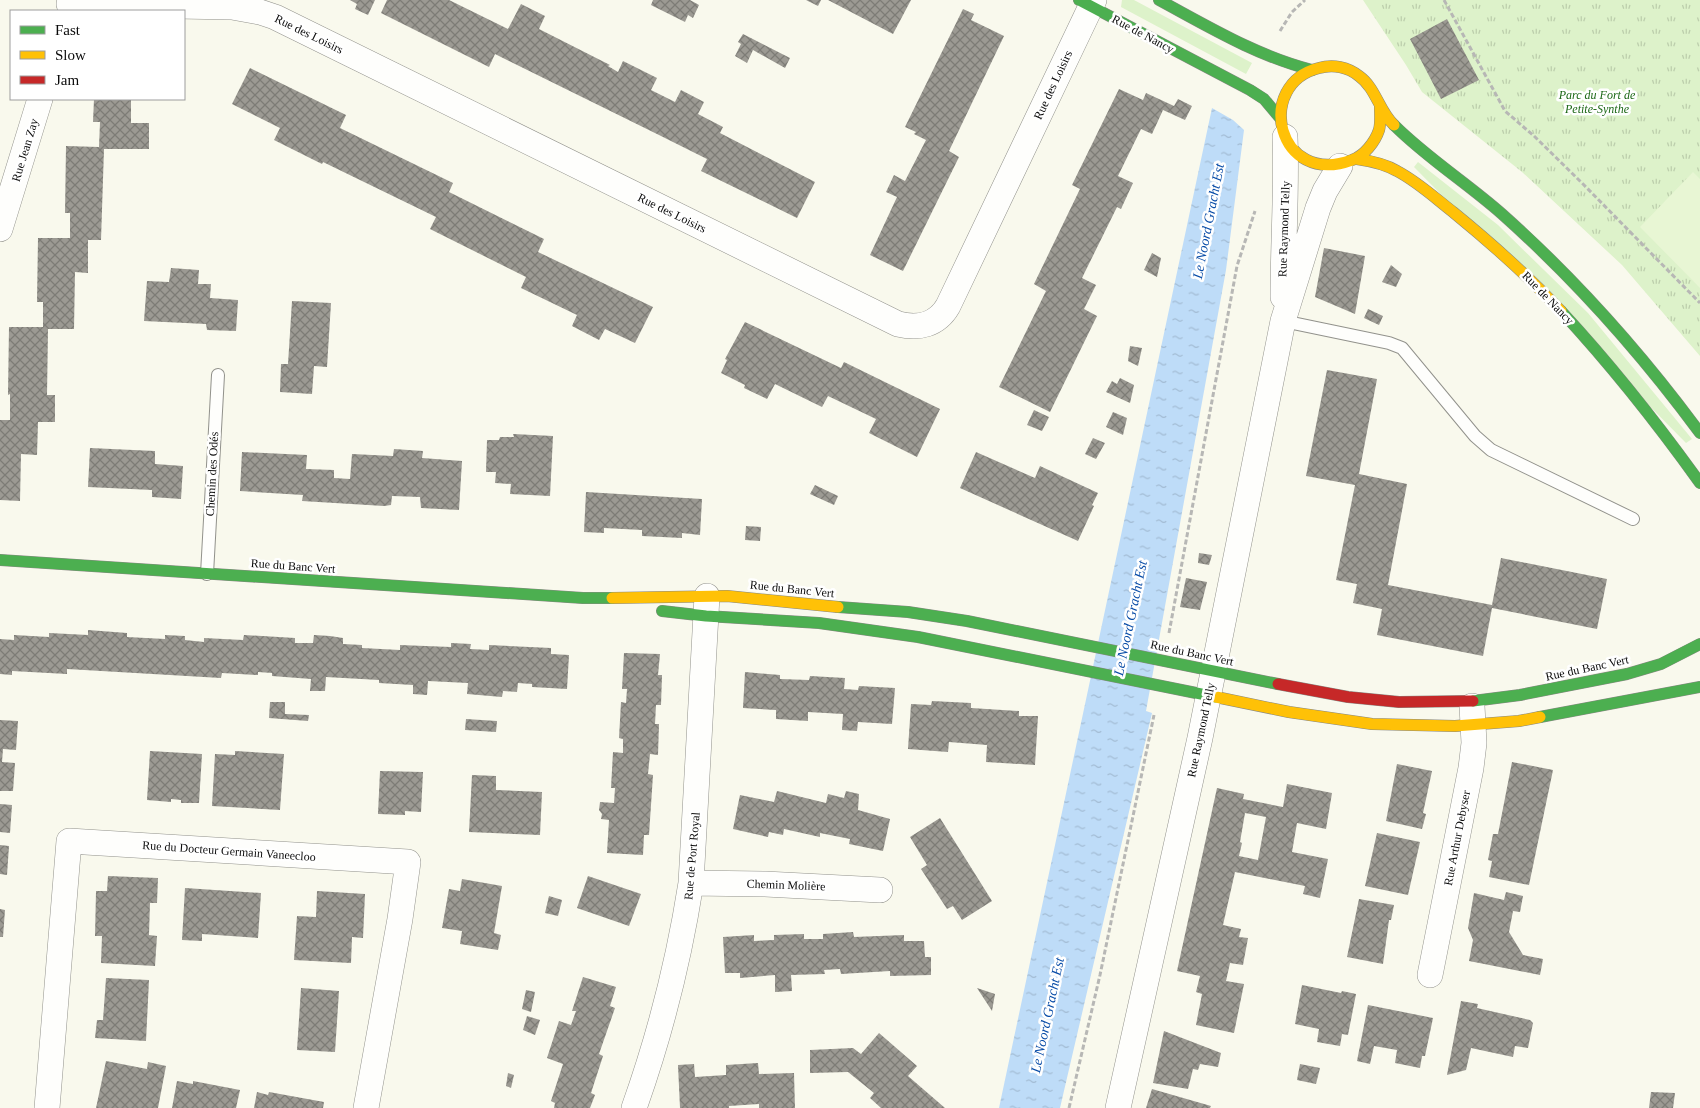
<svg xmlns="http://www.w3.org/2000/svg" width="1700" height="1108" font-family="'Times New Roman',serif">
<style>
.grass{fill:#ddf2ca}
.park{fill:url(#park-tufts)}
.pitch{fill:#e8f6d4}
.water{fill:url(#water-ripples)}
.building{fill:url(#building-cross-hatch);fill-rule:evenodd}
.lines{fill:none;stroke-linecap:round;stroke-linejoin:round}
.lane-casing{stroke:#92928c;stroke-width:14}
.street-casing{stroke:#92928c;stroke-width:26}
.fast-casing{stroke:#888883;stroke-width:12}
.slow-casing{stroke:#888883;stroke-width:12}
.jam-casing{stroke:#888883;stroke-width:12}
.path{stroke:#b7b7b5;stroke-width:3;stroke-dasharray:5 2.5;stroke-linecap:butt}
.lane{stroke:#fefefc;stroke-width:12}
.street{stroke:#fefefc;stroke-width:25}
.fast{stroke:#4caf50;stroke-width:11}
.slow{stroke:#ffc107;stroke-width:11}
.jam{stroke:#c62828;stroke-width:11}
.labels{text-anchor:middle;stroke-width:5;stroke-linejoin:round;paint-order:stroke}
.street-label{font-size:12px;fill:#0a0a0a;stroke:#fff}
.park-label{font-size:12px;font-style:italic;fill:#1b6715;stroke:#fff}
.water-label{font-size:14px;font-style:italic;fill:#084ca7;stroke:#fff}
</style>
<defs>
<pattern id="park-tufts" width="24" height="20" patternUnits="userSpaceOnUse" patternTransform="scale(1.25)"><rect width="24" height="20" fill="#ddf2ca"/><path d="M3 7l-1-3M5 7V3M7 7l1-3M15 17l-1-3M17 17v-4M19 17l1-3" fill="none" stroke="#bcceac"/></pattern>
<pattern id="water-ripples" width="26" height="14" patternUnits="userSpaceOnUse" patternTransform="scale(1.25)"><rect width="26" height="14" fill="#bedcf8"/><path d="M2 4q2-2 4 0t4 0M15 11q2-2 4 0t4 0" fill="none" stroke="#a2bbd3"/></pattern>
<pattern id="building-cross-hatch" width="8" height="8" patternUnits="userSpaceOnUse" patternTransform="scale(1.25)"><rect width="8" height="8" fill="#9c9a93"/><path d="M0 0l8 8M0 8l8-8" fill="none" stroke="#7d7c76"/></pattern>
</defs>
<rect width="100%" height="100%" fill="#f9f9ed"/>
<path class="grass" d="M1122 0H1134L1252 63 1246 74 1121 7Z
M1418 162 1498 225 1588 313 1692 439 1686 443 1414 167Z"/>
<path class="park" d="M1363 0H1700V356L1622 265 1522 172 1422 92 1406 65Z"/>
<path class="pitch" d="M1693 172 1700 179V288L1640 227Z"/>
<path class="water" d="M1212 108 1233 120 1244 130 1226 270 1146 711 1152 713 1060 1108H999Z"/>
<path class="building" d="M350 0H375L368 15 355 9 357 4Z
M387 0H449L508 29 521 4 545 16 539 29 610 65 608 66 618 72 623 61 657 78 651 90 675 102 681 90 704 102 698 114 723 127 720 133 815 182 797 218 701 171 707 159 659 135 495 54 489 67 381 13Z
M653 0H690L699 5 693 18 688 15 685 22 651 5Z
M806 0H821L818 6Z
M828 0H911L893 34Z
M963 9 974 14 971 20 1004 36 949 151 959 157 903 271 870 255 897 197 886 192 894 175 905 181 926 140 914 134 916 132 905 127Z
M1447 19 1479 80 1441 99 1410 39Z
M743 34 790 58 785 68 753 50 747 63 735 56 741 44 738 42Z
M250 68 346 115 340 128 453 183 449 192 544 239 538 252 653 307 635 343 605 329 599 340 572 326 577 315 521 288 526 277 430 229 436 217 323 162 322 164 274 140 280 128 232 104Z
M1119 89 1143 100 1146 93 1174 106 1178 99 1192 106 1185 120 1163 110 1152 134 1141 129 1118 176 1133 183 1121 209 1117 207 1082 278 1096 285 1084 309 1097 316 1050 412 999 387 1046 291 1034 284 1080 189 1072 185Z
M94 99H131V123H149V149H104L101 240H88V273L75 272 74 329H48L47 395H55V422H38L37 455 21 454 20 501 0 500V420H10V394L8 395 9 327H43V302H37L38 238H70V213H65L66 146 99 147 100 122H93Z
M1324 248 1365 256 1355 314 1315 297Z
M1152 253 1161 258 1157 277 1144 270Z
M1391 265 1402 274 1396 287 1382 282Z
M171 268 199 270 198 284H211L210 298 238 300 236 331 207 330 206 324 144 321 147 281 169 282Z
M292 301 331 303 327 367 314 366 312 394 280 392 281 364H288Z
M1368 309 1383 316 1379 325 1364 318Z
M745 322 841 368 844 362 940 409 917 457 869 433 876 419 828 396 822 407 775 384 767 399 744 388 745 385 721 373 727 360 725 359Z
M1130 346 1142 348 1138 366 1128 361Z
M1327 370 1377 379 1359 474 1407 484 1388 585 1492 605 1501 558 1607 579 1597 629 1492 608 1483 656 1377 635 1382 609 1353 603 1357 584 1336 580 1355 485 1306 476Z
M1120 378 1134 385 1130 403 1106 392 1112 381 1117 384Z
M1034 410 1049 417 1042 431 1027 425Z
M1113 412 1127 418 1123 435 1106 427Z
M513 434 553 436 550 496 510 494 511 484 495 483 496 472H486L487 440H499L500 437H514Z
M1093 438 1105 443 1096 459 1085 454Z
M90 448 155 451V464L183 466 181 499 152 497V490L88 487Z
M394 449 423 451 422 458 462 461 459 510 421 508 420 497 392 496 391 505 384 506 302 501 303 495 240 491 242 452 307 455 306 469 334 470V478L350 479 352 454 393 456Z
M976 452 1035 478 1040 466 1098 493 1092 505 1094 506 1078 541 960 488Z
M815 485 838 496 834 505 810 494Z
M586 492 702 499 700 535 682 533V538L642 536V530L604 528V533L584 532Z
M746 526 761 527 760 541 745 540Z
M1199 553 1212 555 1209 565 1198 563Z
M1186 578 1207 582 1200 610 1180 607Z
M88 630 127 633V637L165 639V635L185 636V640L204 642V638L243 640 244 635 295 638V643H313L314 635 330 636 343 638V644L362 645V648L400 650V645L451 647V643L471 644 470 649 489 650V645L551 648V654L569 655 567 689 532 687V684L518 683 517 692 503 691 502 697 467 694 468 683 428 681 427 695 413 694V685L379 683V680L326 677 325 691H310L311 679 272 676V673L258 672V675L222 673 221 678 67 669V674L12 671V675L0 674V639L14 640V635L49 637V633L88 635Z
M624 653 660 654 658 675H662L661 705H656L655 724H659L658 755 650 754 648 774 653 775 649 835H644L643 855 607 853 609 820 601 819 602 814 599 810 600 802 614 803 615 788H611L613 752 623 753V739L619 738 621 702 626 703 627 689H622Z
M745 672 780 675V679L809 680 810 676 845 678 844 689 858 690 859 686 895 688 892 724 858 722 857 731 842 730 843 714 808 712V721L776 719V710L743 708Z
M932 701 971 703V708L1019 711V716H1038L1035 765 986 762 987 745 949 742 948 752 908 749 911 704 931 705Z
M270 702H285V714L309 715 308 721 269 718Z
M466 719 497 721 496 732 465 730Z
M0 720 18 721 16 750 3 749 2 762 15 763 13 791H0Z
M150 751 202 754 199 803H181V800L171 799V802L147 800Z
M235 751 284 754 280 810 212 806 215 754 235 755Z
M1512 762 1553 770 1529 885 1489 877 1492 861 1488 860 1493 834H1498Z
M1397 764 1432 771 1423 813 1426 814 1422 829 1386 821Z
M380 771 423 772 421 812 405 811V815L378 814Z
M472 775 496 776V790L542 792 540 835 469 832Z
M1287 784 1332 793 1326 829 1297 823 1292 852 1328 859 1320 898 1303 894 1305 886 1235 872 1223 925 1241 929 1239 937 1248 938 1243 965 1230 963 1226 981 1244 984 1234 1033 1196 1025 1202 994 1196 992 1200 976 1177 971 1217 788 1244 794 1243 799 1283 807ZM1245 813 1266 817 1258 860 1239 856 1242 843 1240 842Z
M777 791 826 803 828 794 844 798 846 791 859 794 858 810 890 819 883 851 849 844 850 839 820 833V837L784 829 783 835 769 832 768 837 733 829 740 795 774 802Z
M0 804 12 805 10 833 0 832Z
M940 818 992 901 962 920 953 906 947 909 921 869 927 865 910 837Z
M1377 833 1420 842 1408 895 1365 886Z
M0 845 9 846 7 875 0 874Z
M108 876 158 878 157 903H150L149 935 157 936 155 966 101 963 102 936H95L96 891H107Z
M588 876 641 894 629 926 577 908Z
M462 879 502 886 494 933 501 935 498 950 460 944 462 931 442 928 449 889 460 891Z
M185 888 261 893 258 938 202 934V941L182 940Z
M317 891 365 894 363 938 352 937 351 963 294 960 297 916 316 917Z
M1506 892 1523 896 1520 912 1513 911 1509 932 1523 955 1543 959 1540 975 1469 961 1473 940 1468 928 1474 893 1504 900Z
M549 896 562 900 558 916 545 913Z
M1359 899 1394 905 1391 920H1389L1383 964 1347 957Z
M0 909 5 910 3 937H0Z
M853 932 854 937 904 935V941H924L925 957H931V975L890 976V971L841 974 840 969 824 970 825 974 791 975 792 991 775 992V975L740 978V973H725L723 937 754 935V941L774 940V935L804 934V939H823V934Z
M583 977 616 987 610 1006 615 1008 599 1054 603 1056 591 1093 595 1095 590 1108H554L555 1103 551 1101 563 1064 547 1058 559 1021 571 1025 576 1011H572Z
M106 978 149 980 146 1041 95 1038 97 1020H103Z
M1302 985 1341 993 1342 991 1356 994 1348 1035 1342 1034 1340 1046 1317 1042 1319 1029 1295 1024Z
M301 988 339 991 335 1052 297 1050Z
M977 988 995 994 992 1011Z
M526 990 535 992 531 1012 522 1009Z
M1461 1001 1478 1004 1477 1008 1530 1020 1533 1023 1528 1048 1515 1046 1513 1057 1471 1048 1466 1070 1447 1075Z
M1368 1005 1433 1018 1425 1056H1422L1420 1068 1395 1063 1397 1050 1374 1046 1370 1064 1357 1061Z
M527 1016 540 1020 535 1035 523 1030Z
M1164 1031 1221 1053 1218 1067 1200 1064 1198 1070 1193 1069 1188 1089 1153 1083Z
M879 1033 917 1066 908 1076 945 1108H881L870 1098 874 1093 848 1072 810 1073V1050L853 1048 861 1054Z
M106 1061 147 1069 148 1062 166 1066 158 1108H96Z
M758 1063 759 1074 794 1073 795 1108H759V1104L729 1106V1108H680L678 1065 694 1064 695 1077 726 1075V1065Z
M1300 1064 1320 1068 1316 1084 1297 1080Z
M508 1073 514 1075 511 1088 506 1086Z
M177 1081 193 1084V1081L240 1090 236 1108H172Z
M1152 1089 1211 1106 1210 1108H1146Z
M257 1092 268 1095 269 1092 324 1102 323 1108H254Z
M1651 1092 1675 1093 1673 1108H1649Z"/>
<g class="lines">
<g class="lane-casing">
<path id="lane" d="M1283 321 1389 343 1402 348 1475 436 1491 450 1633 519
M207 574 218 375"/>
</g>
<g class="street-casing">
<path id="street" d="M69 4 232 7 260 12 275 17 898 324C919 329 937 325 948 306L1094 0
M0 229 40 99
M1283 297C1283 243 1287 190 1285 137
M691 883 765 884 880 890
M1430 975 1471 768 1474 743 1472 706
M47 1108 69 841 408 862 400 919 366 1108
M634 1108C660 1035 679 960 691 883L707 596
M1118 1108 1200 738 1283 321 1318 208 1325 191 1340 166"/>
</g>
<g class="fast-casing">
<path id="fast" d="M1079 0 1250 90 1264 99 1280 118
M1159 0C1209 27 1257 56 1312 70
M1394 125C1427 158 1467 183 1502 214 1576 280 1641 353 1700 433
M1561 311C1611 365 1657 423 1700 483
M0 560 583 598H612
M838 607 908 612 967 621 1278 684
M662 611 706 616 819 623 918 637 1216 697
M1473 701 1520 695 1627 674 1661 664 1700 644
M1540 717 1700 687"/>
</g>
<g class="slow-casing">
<path id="slow" d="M1380 107C1380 114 1381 123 1379 130 1375 142 1364 156 1352 160 1277 188 1254 84 1319 68 1333 64 1348 67 1359 76 1376 88 1379 111 1394 125
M1357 159C1371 161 1385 164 1397 171 1418 182 1435 198 1453 212 1491 243 1527 275 1561 311
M612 598 727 596 838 607
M1216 697 1289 712 1372 724 1455 726 1519 721 1540 717"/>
</g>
<g class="jam-casing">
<path id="jam" d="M1278 684 1348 697 1399 702 1473 701"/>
</g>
<path class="path" d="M1444 0 1505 111 1534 136 1583 184 1700 303
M1280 31 1292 12 1305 0
M1169 633 1237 266 1255 211
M1069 1108 1100 975 1154 715"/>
<use href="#lane" class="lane"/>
<use href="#street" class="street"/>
<use href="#fast" class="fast"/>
<use href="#slow" class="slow"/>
<use href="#jam" class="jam"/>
</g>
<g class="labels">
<g class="street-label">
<text transform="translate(309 34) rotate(26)" y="4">Rue des Loisirs</text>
<text transform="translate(1143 34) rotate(28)" y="4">Rue de Nancy</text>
<text transform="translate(1053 85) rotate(-65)" y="4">Rue des Loisirs</text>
<text transform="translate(25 150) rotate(-73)" y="4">Rue Jean Zay</text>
<text transform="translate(672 213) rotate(26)" y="4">Rue des Loisirs</text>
<text transform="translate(1284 229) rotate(-88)" y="4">Rue Raymond Telly</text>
<text transform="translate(1548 298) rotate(46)" y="4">Rue de Nancy</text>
<text transform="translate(212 474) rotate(-87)" y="4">Chemin des Odés</text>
<text transform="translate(293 566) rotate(4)" y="4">Rue du Banc Vert</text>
<text transform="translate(792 589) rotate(6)" y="4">Rue du Banc Vert</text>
<text transform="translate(1192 653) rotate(12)" y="4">Rue du Banc Vert</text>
<text transform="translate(1587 668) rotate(-12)" y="4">Rue du Banc Vert</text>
<text transform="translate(1201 730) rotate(-78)" y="4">Rue Raymond Telly</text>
<text transform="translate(1457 838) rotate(-79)" y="4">Rue Arthur Debyser</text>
<text transform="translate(229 851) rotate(4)" y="4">Rue du Docteur Germain Vaneecloo</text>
<text transform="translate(692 856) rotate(-85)" y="4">Rue de Port Royal</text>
<text transform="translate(786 885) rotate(2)" y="4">Chemin Molière</text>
</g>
<g class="park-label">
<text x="1597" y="99">Parc du Fort de<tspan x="1597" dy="14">Petite-Synthe</tspan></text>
</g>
<g class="water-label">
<text transform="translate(1208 221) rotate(-79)" y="5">Le Noord Gracht Est</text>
<text transform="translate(1130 618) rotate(-78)" y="5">Le Noord Gracht Est</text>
<text transform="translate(1047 1015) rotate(-78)" y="5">Le Noord Gracht Est</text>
</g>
</g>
<rect x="10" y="10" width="175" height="90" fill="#ffffff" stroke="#9d9d9d"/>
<rect x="20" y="26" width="25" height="8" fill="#4caf50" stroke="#9d9d9d"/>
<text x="55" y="35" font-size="15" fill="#0a0a0a">Fast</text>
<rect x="20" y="51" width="25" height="8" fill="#ffc107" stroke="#9d9d9d"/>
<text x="55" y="60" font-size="15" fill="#0a0a0a">Slow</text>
<rect x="20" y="76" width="25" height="8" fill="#c62828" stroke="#9d9d9d"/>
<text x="55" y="85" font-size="15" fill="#0a0a0a">Jam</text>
</svg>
